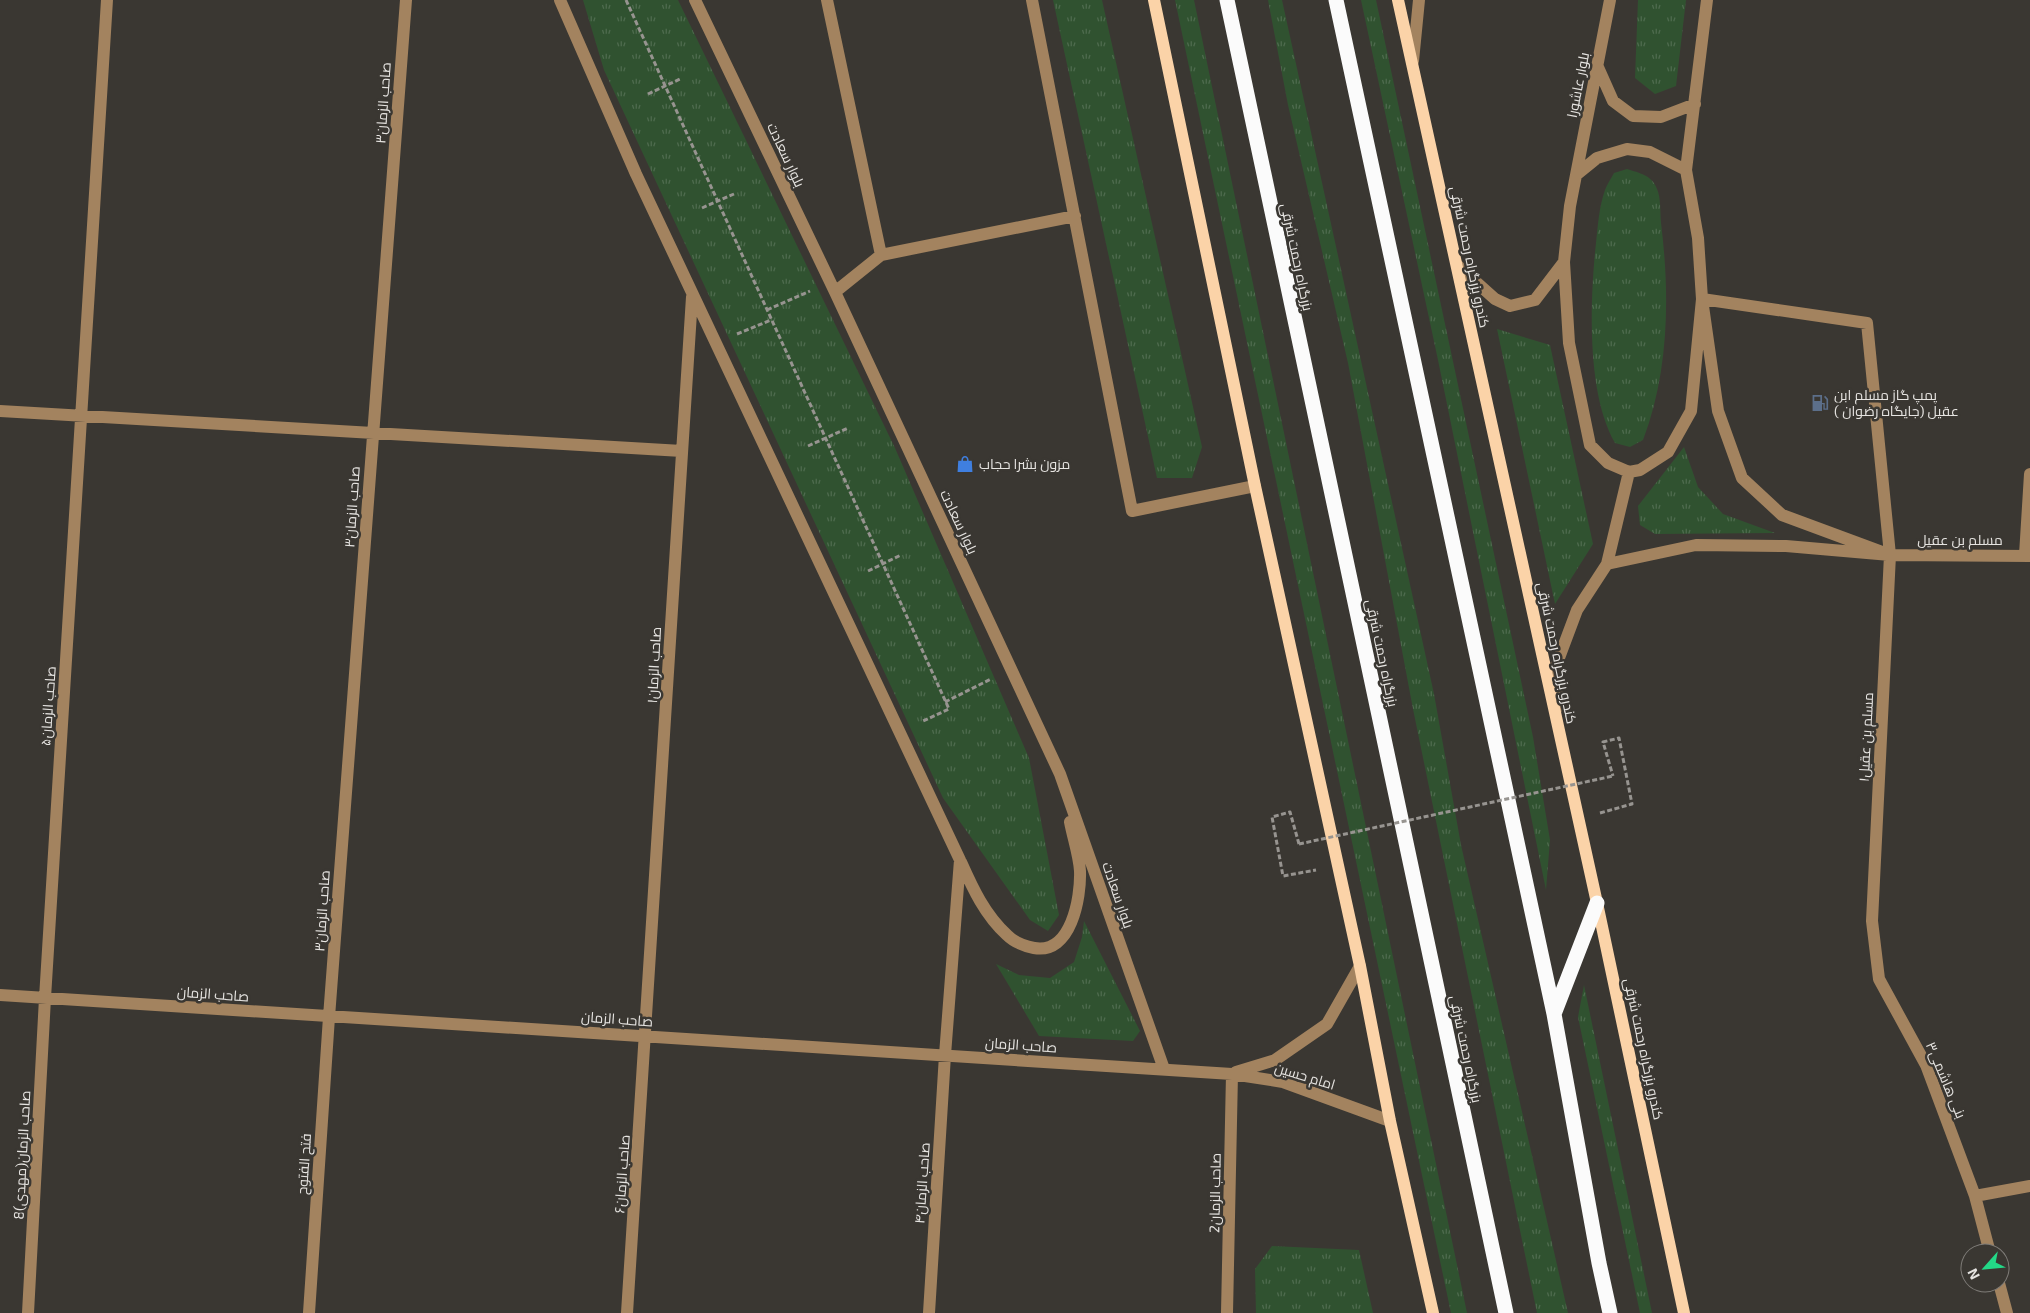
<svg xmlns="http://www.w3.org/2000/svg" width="2030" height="1313" font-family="'Exo 2',Cairo,sans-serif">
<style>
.grass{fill:url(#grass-tufts)}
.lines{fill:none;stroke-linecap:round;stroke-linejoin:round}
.path{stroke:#979490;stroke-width:3;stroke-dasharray:5 2.5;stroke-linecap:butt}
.minor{stroke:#a3835f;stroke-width:12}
.major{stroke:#fbd3a8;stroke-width:12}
.highway{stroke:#fbfbfb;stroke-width:15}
.path-bridge{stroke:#979490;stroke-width:3;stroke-dasharray:5 2.5;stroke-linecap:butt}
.labels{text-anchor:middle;stroke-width:5;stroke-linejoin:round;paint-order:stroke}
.street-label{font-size:14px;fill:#e6e4e1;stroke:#3a3732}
.poi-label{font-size:14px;fill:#e6e4e1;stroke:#3a3732;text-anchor:start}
</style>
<defs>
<pattern id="grass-tufts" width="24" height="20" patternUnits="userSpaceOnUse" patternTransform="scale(1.25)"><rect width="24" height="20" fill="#305230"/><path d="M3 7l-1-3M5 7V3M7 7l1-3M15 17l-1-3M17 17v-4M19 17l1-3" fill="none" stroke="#4e6b4e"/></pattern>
</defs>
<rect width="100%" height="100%" fill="#3a3732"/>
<path class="grass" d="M583 0H678L895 448 1029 758 1059 915 1048 931 1030 920 943 798 604 70Z
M1053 0H1102L1202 447 1192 478H1157Z
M1175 0H1194L1467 1313H1451Z
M1268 0H1282L1434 694 1461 845 1568 1313H1537L1413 709 1348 363 1288 105Z
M1361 0H1376L1533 737 1550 840 1546 890 1438 360Z
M1638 0H1686L1676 86 1655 94 1635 78Z
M1627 169C1639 173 1652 175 1657 189 1661 198 1660 212 1661 223 1670 295 1669 372 1643 440L1630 447 1615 443C1586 393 1590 299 1596 243 1598 225 1599 207 1605 190 1607 184 1611 179 1614 173Z
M1497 329 1550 345 1593 544 1555 604Z
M1684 447 1698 487 1723 514 1775 533 1655 534 1640 525 1638 506Z
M1084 921 1140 1031 1133 1041 1039 1036 996 964 1019 975 1050 978 1074 962 1082 937Z
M1584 985 1652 1313H1640L1578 1017Z
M1272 1246 1359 1250 1373 1313H1256L1255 1269Z"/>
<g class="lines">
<path class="path" d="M626 0 949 709 921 722
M648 94 680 79
M702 208 734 194
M767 310 810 291
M737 334 771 320
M808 446 848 428
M868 571 901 555
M945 702 991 679
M1600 813 1632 804 1619 738 1603 742 1613 776
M1299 844 1290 812 1272 817 1283 876 1316 870"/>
<path class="minor" d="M560 0 636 174 960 860 945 1055 929 1313
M695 0 835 292 1060 774 1164 1069
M827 0 881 255 1075 216
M1032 0 1132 511 1255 486
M1413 61 1419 0
M1597 65 1613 101 1633 116 1661 117 1695 104
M1686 170 1707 0
M1576 175 1597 158 1627 149 1650 152 1686 170 1698 238 1702 299 1691 411 1668 452 1640 470 1629 472 1608 463 1590 445 1569 343 1564 262 1570 206 1610 0
M1457 265 1495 299 1510 306 1535 300 1564 262
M835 292 881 255
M0 411 682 451
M1890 555 1782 515 1742 478 1718 411 1702 299 1867 323 1890 555 1872 921 1879 979 1926 1065 1975 1196 1990 1253
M2025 555 2030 474
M1607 564 1629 472
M1557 708 1556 666 1577 610 1607 564 1696 545 1786 546 1890 555 2030 556
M961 862C973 889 985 915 1007 935 1014 942 1024 946 1034 948 1071 955 1081 898 1080 871 1079 855 1073 838 1070 822
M0 995 1232 1074 1283 1082 1390 1121
M1236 1072 1275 1060 1327 1024 1360 966
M1975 1196 2030 1186
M1999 1283 2007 1313
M28 1313 45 998 107 0
M309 1313 329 1017 406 0
M627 1313 692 297
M1227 1313 1232 1074"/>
<path class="major" d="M1154 0 1255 486 1360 966 1390 1121 1433 1313
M1398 0 1597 903 1684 1313"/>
<path class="highway" d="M1227 0 1506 1313
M1336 0 1554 1014 1599 1263 1610 1313
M1554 1014 1597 903"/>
<path class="path-bridge" d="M1299 844 1613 776"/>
</g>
<defs>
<g id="fuel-bare" transform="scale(1.35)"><path d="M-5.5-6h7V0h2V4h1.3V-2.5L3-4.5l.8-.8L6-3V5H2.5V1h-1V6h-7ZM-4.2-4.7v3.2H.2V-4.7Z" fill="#5c6f8a" stroke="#3a3732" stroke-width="2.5" paint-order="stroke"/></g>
<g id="shop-bare" transform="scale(1.35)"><path d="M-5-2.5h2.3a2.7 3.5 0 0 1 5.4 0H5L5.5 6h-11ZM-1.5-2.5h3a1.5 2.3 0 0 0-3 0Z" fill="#3f7fe0" stroke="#3a3732" stroke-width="2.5" paint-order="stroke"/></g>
</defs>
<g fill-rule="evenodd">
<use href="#fuel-bare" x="1820" y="403"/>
<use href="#shop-bare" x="965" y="464"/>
</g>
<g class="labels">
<g class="street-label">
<text transform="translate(1578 85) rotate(-79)" y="5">بلوار عاشورا</text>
<text transform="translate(383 103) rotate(-86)" y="5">صاحب الزمان۳</text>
<text transform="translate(786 155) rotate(65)" y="5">بلوار سعادت</text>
<text transform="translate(1297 257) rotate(78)" y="5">بزرگراه رحمت شرقی</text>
<text transform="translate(1470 257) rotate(78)" y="5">کندرو بزرگراه رحمت شرقی</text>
<text transform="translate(352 507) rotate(-86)" y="5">صاحب الزمان۳</text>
<text transform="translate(959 522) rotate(65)" y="5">بلوار سعادت</text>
<text x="1960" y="545">مسلم بن عقیل</text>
<text transform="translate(1382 653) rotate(78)" y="5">بزرگراه رحمت شرقی</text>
<text transform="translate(1557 653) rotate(78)" y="5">کندرو بزرگراه رحمت شرقی</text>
<text transform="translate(654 665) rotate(-87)" y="5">صاحب الزمان۱</text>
<text transform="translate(48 706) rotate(-86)" y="5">صاحب الزمان۵</text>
<text transform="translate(1866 737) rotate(-87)" y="5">مسلم بن عقیل۱</text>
<text transform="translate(1118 895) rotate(71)" y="5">بلوار سعادت</text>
<text transform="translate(322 911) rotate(-86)" y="5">صاحب الزمان۳</text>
<text transform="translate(213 994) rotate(4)" y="5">صاحب الزمان</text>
<text transform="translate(617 1019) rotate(4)" y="5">صاحب الزمان</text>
<text transform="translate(1021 1045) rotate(4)" y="5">صاحب الزمان</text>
<text transform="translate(1466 1049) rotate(78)" y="5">بزرگراه رحمت شرقی</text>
<text transform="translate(1644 1049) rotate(78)" y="5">کندرو بزرگراه رحمت شرقی</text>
<text transform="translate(1305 1076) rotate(17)" y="5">امام حسین</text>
<text transform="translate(1946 1080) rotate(67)" y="5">بنی هاشمی۳</text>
<text transform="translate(22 1155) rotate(-87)" y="5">8صاحب الزمان(مهدی)</text>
<text transform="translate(304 1164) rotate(-86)" y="5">فتح الفتوح</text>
<text transform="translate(622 1174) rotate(-86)" y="5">صاحب الزمان۶</text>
<text transform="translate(922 1183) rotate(-86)" y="5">صاحب الزمان۴</text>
<text transform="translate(1215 1193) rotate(-89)" y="5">2صاحب الزمان</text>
</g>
<g class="poi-label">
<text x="1834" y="400">پمپ گاز مسلم ابن<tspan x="1834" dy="16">عقیل (جایگاه رضوان )</tspan></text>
<text x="979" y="469">مزون بشرا حجاب</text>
</g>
</g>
<g transform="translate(1985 1268) rotate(243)"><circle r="24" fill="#3a3732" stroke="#7f7c78"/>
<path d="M0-4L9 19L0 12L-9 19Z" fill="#23d887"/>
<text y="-8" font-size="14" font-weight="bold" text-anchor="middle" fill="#e6e4e1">N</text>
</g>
</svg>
